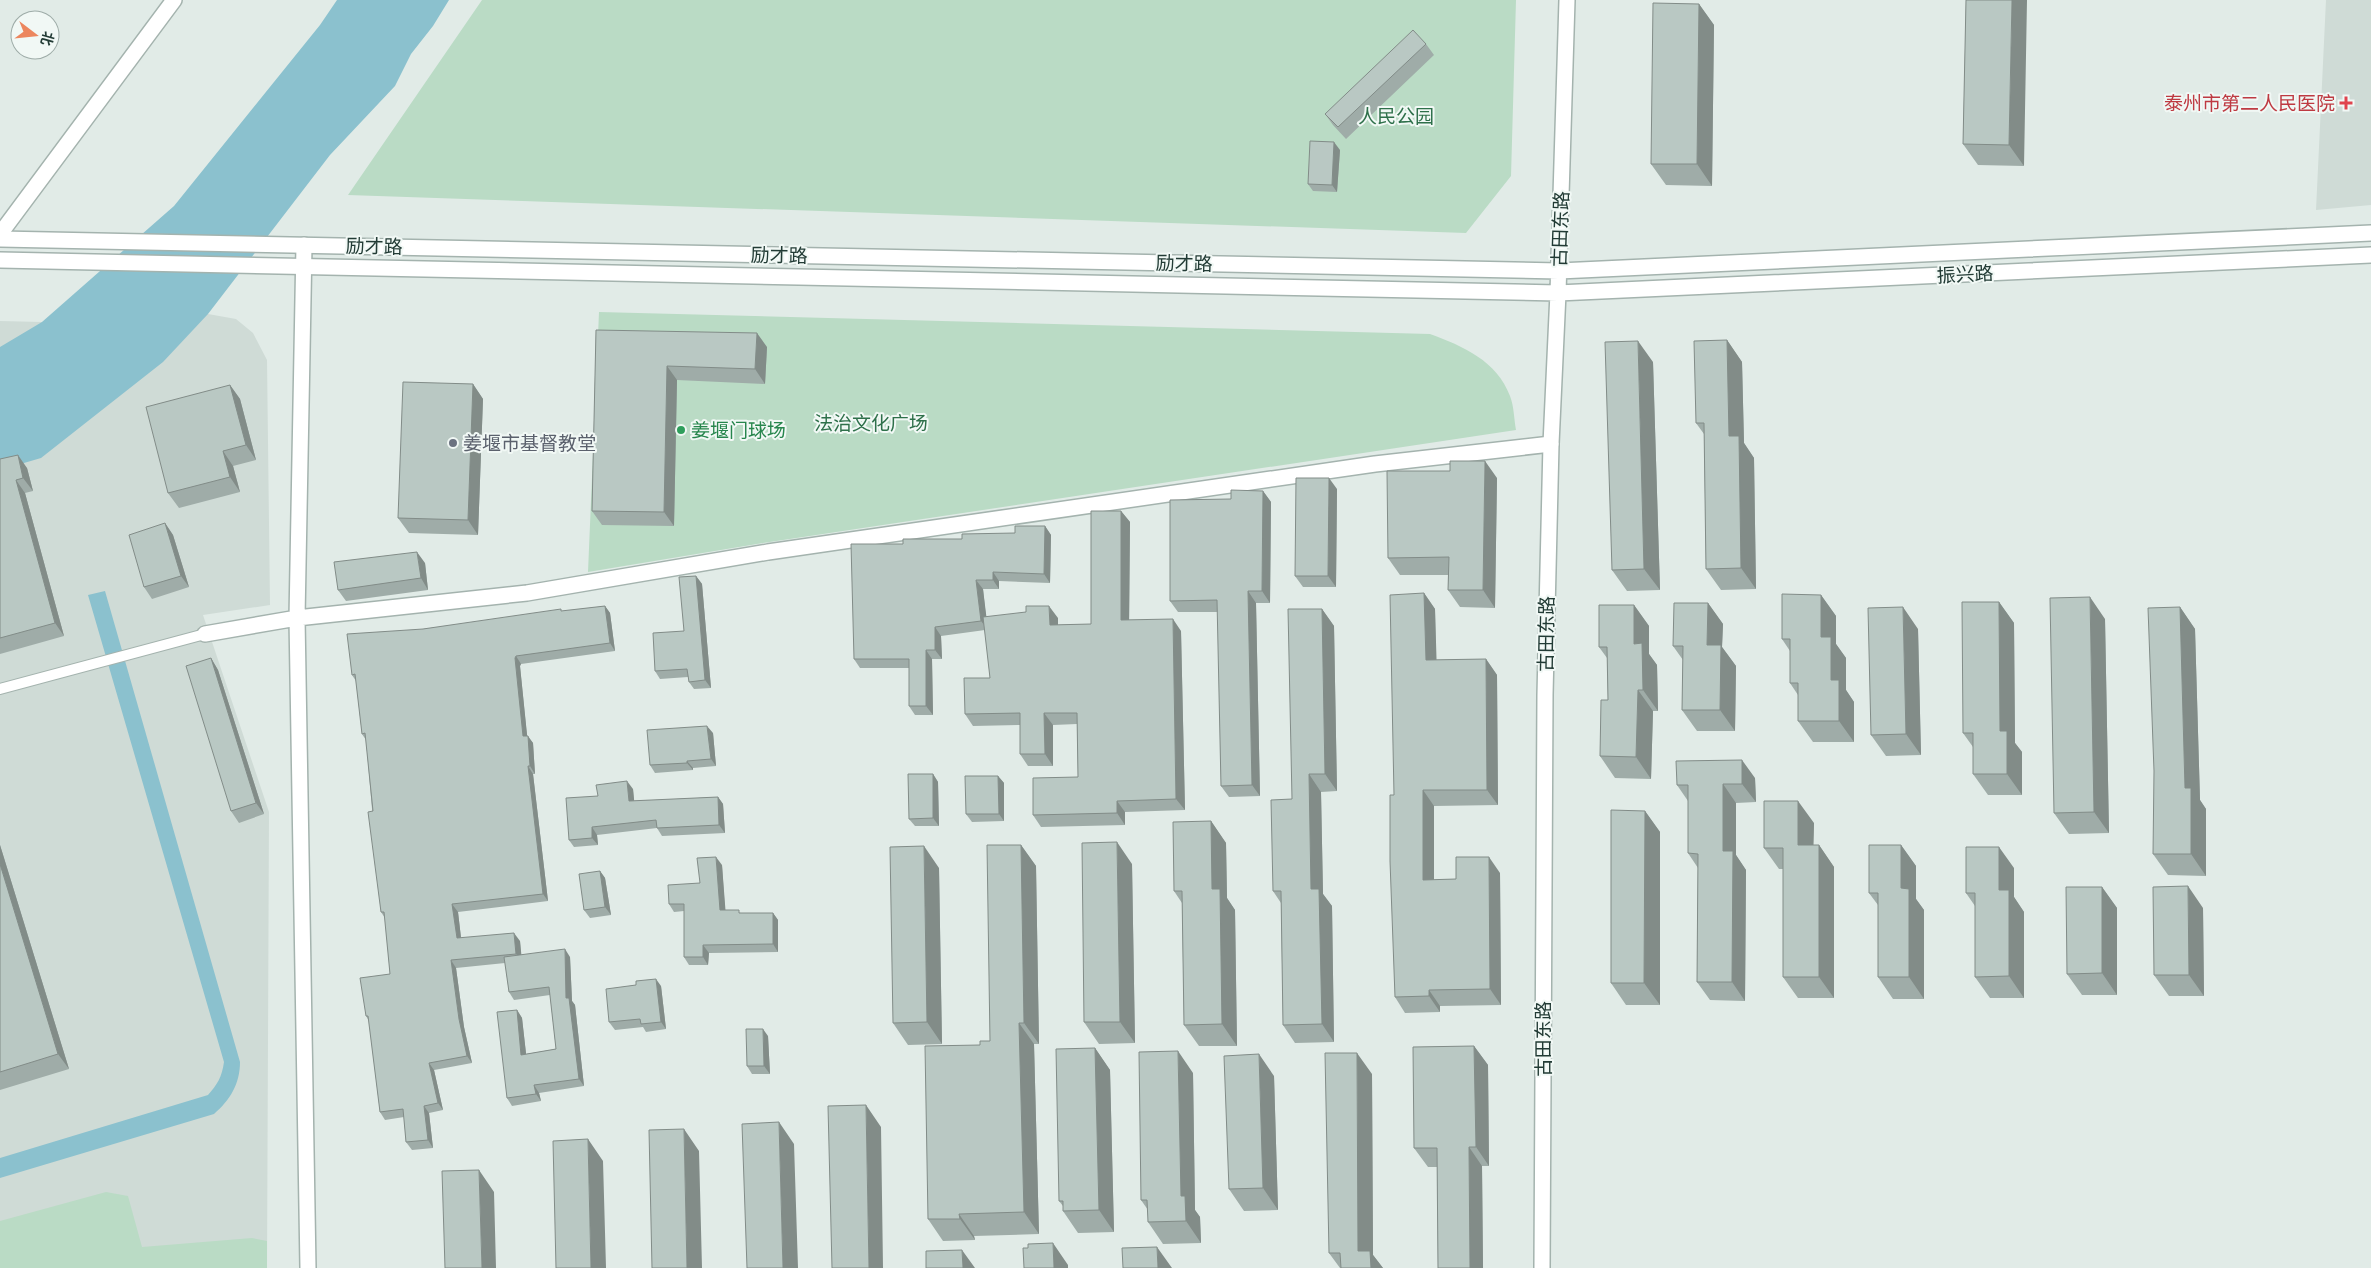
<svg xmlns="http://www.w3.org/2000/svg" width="2371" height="1268" font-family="Mulish,'Noto Sans SC',sans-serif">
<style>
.built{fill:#cfdbd6}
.green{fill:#badbc5}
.water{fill:#8bc1ce}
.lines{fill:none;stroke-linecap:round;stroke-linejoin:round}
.service-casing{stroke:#a4b3ae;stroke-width:12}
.minor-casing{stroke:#a4b3ae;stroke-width:18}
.tertiary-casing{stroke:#a4b3ae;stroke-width:18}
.service{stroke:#fff;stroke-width:10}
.minor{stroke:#fff;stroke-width:15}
.tertiary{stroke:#fff;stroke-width:15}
.wall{fill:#9faca8}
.shaded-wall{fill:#828c88}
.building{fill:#b9c8c3;stroke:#828c88}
.health-dot{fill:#e0444e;stroke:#f1f8f5;stroke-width:2}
.leisure-dot{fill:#2e9e5b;stroke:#f1f8f5;stroke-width:2}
.worship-dot{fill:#6b7280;stroke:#f1f8f5;stroke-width:2}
.labels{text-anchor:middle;stroke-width:4;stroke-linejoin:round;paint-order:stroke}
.health-label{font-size:19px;fill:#be3a42;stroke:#f1f8f5;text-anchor:end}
.park-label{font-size:19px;fill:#2e704a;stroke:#f1f8f5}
.street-label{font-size:19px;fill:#223b35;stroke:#f1f8f5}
.leisure-label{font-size:19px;fill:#27864d;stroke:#f1f8f5;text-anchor:start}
.worship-label{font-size:19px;fill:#5b616d;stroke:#f1f8f5;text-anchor:start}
</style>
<rect width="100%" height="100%" fill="#e1ebe7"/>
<path class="built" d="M2326 0H2371V205L2316 210Z
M208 314 236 319 253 333 267 360 270 605 203 615 269 812 267 1268H0V321L42 322Z"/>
<path class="green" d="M482 0H1516L1511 176 1466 233 348 195Z
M599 312 1430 334C1463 346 1497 361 1510 396 1514 406 1514 419 1516 430L763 543 588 572Z
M106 1192 128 1196 142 1247 252 1238 267 1241V1268H0V1221Z"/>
<path class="water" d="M337 0H449L433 26 411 54 395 86 330 155 208 314 163 362 41 458 0 470V347L42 322 174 206 320 25Z
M105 591 240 1062C240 1084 230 1100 214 1114L0 1178V1158L208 1095C217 1085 222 1077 224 1062L88 595Z"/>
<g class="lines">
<g class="service-casing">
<path id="service" d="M0 689 205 634"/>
</g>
<g class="minor-casing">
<path id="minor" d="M0 234 174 0
M304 245 297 618 308 1268
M205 634 297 618 527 593 768 552 1375 464 1551 444"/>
</g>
<g class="tertiary-casing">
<path id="tertiary" d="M0 239 1559 271 2371 233
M0 260 1558 293 2371 255
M1542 1268 1545 695 1551 444 1558 293 1567 0"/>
</g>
<use href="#service" class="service"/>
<use href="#minor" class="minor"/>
<use href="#tertiary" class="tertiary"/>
</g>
<path class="wall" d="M1966 0 2024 166 1978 165 1963 144Z
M1699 4 1714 25 1712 186 1666 185 1651 164Z
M1426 44 1434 55 1346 139 1333 125 1325 114Z
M1340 150 1337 192 1313 191 1308 184Z
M596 330 767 347 765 384 677 380 674 526 602 525 592 511Z
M1727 340 1742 362 1744 443 1754 458 1756 589 1721 590 1706 569 1704 434 1696 423Z
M1653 362 1660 590 1627 591 1612 570Z
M473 384 483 399 478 535 409 533 398 518Z
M230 385 240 399 256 460 233 466 240 492 179 508 168 493Z
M0 459 27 468 33 491 25 493 64 636 0 654Z
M1497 478 1495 608 1460 607 1448 590V575H1400L1388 558Z
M1337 489 1336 587H1303L1295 576Z
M1263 491 1271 502 1270 603H1256L1260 796 1229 797 1221 786 1218 612H1178L1170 601 1231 499Z
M1121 511 1130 522 1129 620 1181 631 1185 810 1125 812V825L1041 827 1033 815 1078 777 1077 724 1053 725V766H1028L1020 754V725L973 726 965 714 990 678 985 630 941 636 942 659H932L933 715H915L909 706V668H860L854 659 903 544 962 539 1015 533 1045 526 1051 535 1050 583 999 581V589H983L986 617 1058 618V625L1091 624Z
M165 523 173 535 189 587 152 599 144 587Z
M425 563 428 590 346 601 338 590Z
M696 576 702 584 711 688 694 689 689 682 688 677 660 679 655 671 684 631Z
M1424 593 1435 609 1436 660 1486 659 1497 675 1498 805 1434 806V880L1456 879 1500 873 1501 1005 1440 1006V1012L1405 1013 1395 997 1394 795Z
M1821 595 1836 616V644L1846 658V690L1854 702V742H1813L1798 721V695L1790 683V651L1782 639Z
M1999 602 2014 623 2015 743 2022 752V795H1988L1973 774V747L1963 733Z
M1708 603 1723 624 1722 647 1736 666 1735 731H1697L1682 710 1683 660 1673 646Z
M1634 605 1649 626V654L1657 665 1658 711H1653L1651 779 1615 778 1600 756 1608 700 1607 658 1599 647Z
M605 606 610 613 615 651 521 664 520 666 527 736 533 743 535 774H533L548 901 458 912 461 938 520 941 521 955 570 957 572 1001 575 1005 584 1086 539 1093 541 1101 512 1106 507 1098 517 1010 522 1018 526 1054 556 1049 550 995 514 1000 509 992 505 963 456 968 464 1027 472 1063 434 1070 443 1110 429 1113 433 1148 412 1150 406 1142 404 1117 385 1120 380 1112 369 1021 366 1016 390 974 385 918 381 912 366 740 362 734 356 681 352 675 423 629Z
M2180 607 2195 629 2200 800 2206 809V876L2168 875 2153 854Z
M1322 609 1334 626 1337 791 1321 792 1323 894 1332 906 1334 1042 1295 1043 1283 1025 1281 903 1273 891 1292 799Z
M2105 619 2109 833 2069 834 2054 813Z
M1918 629 1921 755 1886 756 1871 735Z
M211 658 218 670 264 814 239 823 231 811Z
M713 733 716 766 693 768V770L655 773 650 765Z
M933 774 938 782 939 826H915L909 819Z
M998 776 1004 783V821L972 822 966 814Z
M1755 778 1756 802 1736 803V855L1746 870 1745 1001 1710 1000 1697 982 1698 868 1688 853V801L1677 785Z
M633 789 634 801 718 797 723 804 725 833 662 836 657 828 597 835 598 845 574 847 569 840 598 796Z
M1645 811 1660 832V1005H1626L1611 983Z
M1211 821 1226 843 1227 898 1235 910 1237 1046H1199L1184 1025 1182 903 1174 891Z
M1814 823 1813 845H1819L1834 867V998H1798L1783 977V869H1779L1764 848Z
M0 845 69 1069 0 1090Z
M1021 845 1036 866 1039 1044H1034L1039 1234 974 1236 975 1240 943 1241 928 1219 980 1045 990 1041Z
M1901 845 1916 866V899L1924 910V999H1893L1878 977V905L1869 893Z
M1132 864 1135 1043 1099 1044 1084 1022Z
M722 865 725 910 741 913H773L778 920V952L709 953 708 965H689L684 957V911L674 912 669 904 700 883Z
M939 868 942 1044 908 1045 893 1023Z
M2014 868V897L2024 912V998H1990L1975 977V906L1966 893Z
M600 871 605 878 611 915 590 918 584 910Z
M2102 887 2117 908V995H2082L2067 974Z
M2203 908 2204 996H2169L2154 975Z
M661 986 666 1029 646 1032 643 1027 615 1030 609 1022Z
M768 1036 770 1074H752L747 1066Z
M1474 1046 1488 1065 1489 1166H1482L1483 1268H1438L1437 1167H1428L1414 1148Z
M1095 1048 1110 1070 1114 1232 1078 1233 1063 1211V1206L1059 1201Z
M1193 1073 1195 1210 1200 1217 1201 1243 1163 1244 1148 1222V1210L1141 1200Z
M1372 1074 1373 1255 1383 1268H1340L1329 1253Z
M1274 1076 1278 1210 1244 1211 1229 1189Z"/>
<path class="shaded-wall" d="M2012 0H2027L2024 166 2009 145Z
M1699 4 1714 25 1712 186 1697 164Z
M1334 142 1340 150 1337 192 1332 185Z
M757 333 767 347 765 384 755 369Z
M1727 340 1742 362 1744 443 1754 458 1756 589 1741 568 1729 436Z
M1638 341 1653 362 1660 590 1644 569Z
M667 366 677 380 674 526 664 512Z
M473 384 483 399 478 535 468 520Z
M230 385 240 399 256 460 246 445Z
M223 451 233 466 240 492 230 477Z
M18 455 27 468 33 491 23 478Z
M1485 461 1497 478 1495 608 1483 590Z
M1329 478 1337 489 1336 587 1328 576Z
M16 480 25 493 64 636 55 623Z
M1263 491 1271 502 1270 603 1262 591Z
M1121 511 1130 522 1129 632 1121 620Z
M165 523 173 535 189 587 181 576Z
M1045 526 1051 535 1050 583 1044 574Z
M417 552 425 563 428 590 421 578Z
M993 572 999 581V589L993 580Z
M696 576 702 584 711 688 705 680Z
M976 580 983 589 988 630 981 621Z
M1248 591 1256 603 1260 796 1252 785Z
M1424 593 1435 609 1437 675 1426 660Z
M1821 595 1836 616V644L1846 658V690L1854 702V742L1839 721 1831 680 1821 637Z
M2090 597 2105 619 2109 833 2094 812Z
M1999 602 2014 623 2015 743 2022 752V795L2007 774 2000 731Z
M1708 603 1723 624 1722 647 1736 666 1735 731 1720 710 1707 645Z
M1634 605 1649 626V654L1657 665 1658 711 1643 690 1634 644Z
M605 606 610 613 615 651 610 643Z
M1049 606 1058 618V637L1050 625Z
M1903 607 1918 629 1921 755 1906 734Z
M2180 607 2195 629 2200 800 2206 809V876L2191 854 2185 788Z
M1322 609 1334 626 1337 791 1325 774Z
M1173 619 1181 631 1185 810 1176 799Z
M935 627 941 636 942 659 935 650Z
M926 650 932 659 933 715 926 706Z
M516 656 521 664 520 666 528 744V736L533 743 535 774 530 766 523 736 515 658Z
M211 658 218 670 264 814 256 803Z
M1486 659 1497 675 1498 805 1487 790Z
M1638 690 1653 711 1651 779 1636 757Z
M1044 713 1053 725V766L1045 754Z
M707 726 713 733 716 766 711 759Z
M1742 760 1755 778 1756 802 1742 784Z
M687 761 693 768V770L687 763Z
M528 766 533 774 548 901 543 894Z
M933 774 938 782 939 826 933 818Z
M1309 774 1321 792 1323 894 1332 906 1334 1042 1322 1024 1311 889Z
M998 776 1004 783V821L999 814Z
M627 781 633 789 635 809 629 801Z
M1723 784 1736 803V855L1746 870 1745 1001 1732 982 1723 851Z
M1423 790 1434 806V896L1423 880Z
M718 797 723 804 725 833 719 825Z
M1117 801 1125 812V825L1117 813Z
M1798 801 1814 823 1813 867 1798 845Z
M1645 811 1660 832V1005L1644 983Z
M1211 821 1226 843 1227 898 1235 910 1237 1046 1222 1024 1212 889Z
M592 827 597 835 598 845 592 838Z
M1117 842 1132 864 1135 1043 1120 1022Z
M0 845 69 1069 58 1054 0 864Z
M1021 845 1036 866 1039 1044 1024 1023Z
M1819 845 1834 867V998L1819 977Z
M1901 845 1916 866V899L1924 910V999L1909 977 1901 888Z
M924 846 939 868 942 1044 927 1022Z
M1999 847 2014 868V897L2024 912V998L2009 976 1999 890Z
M716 857 722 865 726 917 720 910Z
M1489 857 1500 873 1501 1005 1490 989Z
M600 871 605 878 611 915 605 907Z
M2188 886 2203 908 2204 996 2189 975Z
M2102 887 2117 908V995L2102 973Z
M452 904 458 912 462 946 457 938Z
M773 913 778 920V952L773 944Z
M514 933 520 941 522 961 516 954Z
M703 945 709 953 708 965 703 957Z
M565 949 570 957 572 1001 575 1005 584 1086 579 1079 566 998Z
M451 960 456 968 464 1027 472 1063 467 1056 459 1019Z
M656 979 661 986 666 1029 661 1022Z
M1429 990 1440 1006V1012L1429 996Z
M517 1010 522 1018 527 1062 521 1055Z
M1019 1023 1034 1044 1039 1234 1024 1212Z
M763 1029 768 1036 770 1074 764 1066Z
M1474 1046 1488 1065 1489 1166 1476 1147Z
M1095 1048 1110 1070 1114 1232 1099 1210Z
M1178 1051 1193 1073 1195 1210 1200 1217 1201 1243 1186 1221 1181 1196Z
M1357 1053 1372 1074 1373 1255 1383 1268H1370L1358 1251Z
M1259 1054 1274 1076 1278 1210 1263 1188Z
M429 1063 434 1070 443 1110 438 1103Z
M534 1085 539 1093 541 1101 536 1094Z
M866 1105 881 1127 883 1268H869Z
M424 1106 429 1113 433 1148 428 1140Z
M779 1122 794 1144 798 1268H783Z
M684 1129 699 1151 702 1268H687Z
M588 1139 603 1161 606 1268H591Z
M1469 1147 1482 1166 1483 1268H1470Z
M479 1170 494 1192 496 1268H482Z
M959 1214 974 1236 975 1240 960 1219Z
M1053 1243 1068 1265V1268H1054Z
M1157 1247 1172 1268H1158Z
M962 1250 975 1268H963Z"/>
<path class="building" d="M1966 0H2012L2009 145 1963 144Z
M1653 3 1699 4 1697 164H1651Z
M1413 30 1426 44 1338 127 1325 114Z
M1310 141 1334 142 1332 185 1308 184Z
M596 330 757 333 755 369 667 366 664 512 592 511Z
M1727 340 1729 436H1739L1741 568 1706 569 1704 423H1696L1694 341Z
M1638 341 1644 569 1612 570 1605 342Z
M403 382 473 384 468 520 398 518Z
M230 385 246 445 223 451 230 477 168 493 146 407Z
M18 455 23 478 16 480 55 623 0 638V459Z
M1450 461H1485L1483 590H1448L1449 557 1388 558 1387 471H1450Z
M1296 478H1329L1328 576H1295Z
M1231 490 1263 491 1262 591H1248L1252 785 1221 786 1217 600 1170 601V500L1231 499Z
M1091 511H1121V620L1173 619 1176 799 1117 801V813L1033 815V778L1078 777 1077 713H1044L1045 754H1020V713L965 714 964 678H990L983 617 1026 612V606H1049L1050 625 1091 624Z
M165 523 181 576 144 587 129 535Z
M1015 526H1045L1044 574 993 572V580H976L981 621 935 627V650H926V706H909V659H854L851 544H903V539H962V534L1015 533Z
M417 552 421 578 338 590 334 562Z
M696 576 705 680 689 682 687 669 655 671 653 633 684 631 679 577Z
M1424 593 1426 660 1486 659 1487 790H1423V880L1456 879V857H1489L1490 989 1429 990V996L1395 997 1390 861V795H1394L1390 595Z
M1782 594 1821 595V637H1831V680H1839V721H1798V683H1790V639H1782Z
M2090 597 2094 812 2054 813 2050 598Z
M1962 602H1999L2000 731H2007V774H1973V733H1963Z
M1674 603H1708L1707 645H1721L1720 710H1682L1683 646H1673Z
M1599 605H1634V644L1642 643 1643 690H1638L1636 757 1600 756 1601 700H1608L1607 647H1599Z
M605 606 610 643 516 656 515 658 523 736H528L530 766H528L543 894 452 904 457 938 514 933 516 954 451 960 459 1019 467 1056 429 1063 438 1103 424 1106 428 1140 406 1142 403 1109 380 1112 368 1016H366L360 978 390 974 384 912H381L368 812 373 811 365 733 362 734 355 674 352 675 347 634 423 629 561 609V611Z
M1903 607 1906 734 1871 735 1868 608Z
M2180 607 2185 788H2191V854H2153L2154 771 2148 608Z
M1288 609H1322L1325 774H1309L1311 889H1319L1322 1024 1283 1025 1281 891H1273L1271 800 1292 799Z
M211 658 256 803 231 811 186 666Z
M707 726 711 759 687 761V763L650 765 647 730Z
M1742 760V784H1723V851H1733L1732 982H1697L1698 854 1688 853V785H1677L1676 761Z
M908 774H933V818L909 819Z
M965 776H998L999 814H966Z
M627 781 629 801 718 797 719 825 657 828 656 820 592 827V838L569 840 566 798 598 796 596 785Z
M1764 801H1798V845H1819V977H1783V848H1764Z
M1611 810 1645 811 1644 983H1611Z
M1211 821 1212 889H1220L1222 1024 1184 1025 1182 891H1174L1173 822Z
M1117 842 1120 1022H1084L1082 843Z
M987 845H1021L1024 1023H1019L1024 1212 959 1214 960 1219H928L925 1046 980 1045V1041H990Z
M1869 845H1901V888L1909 889V977H1878V893H1869Z
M924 846 927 1022 893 1023 890 847Z
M1966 847H1999V890H2009V976L1975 977V893H1966Z
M716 857 720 910H739V913H773V944L703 945V957H684V904H669L668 885 700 883 697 858Z
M0 864 58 1054 0 1072Z
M600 871 605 907 584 910 579 874Z
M2188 886 2189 975H2154L2153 887Z
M2066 887H2102V973L2067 974Z
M565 949 566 998H569L579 1079 534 1085 536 1094 507 1098 497 1012 517 1010 521 1055 556 1049 549 987 509 992 504 957Z
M656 979 661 1022 641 1024 640 1019 609 1022 606 989 636 985V981Z
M746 1029H763L764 1066H747Z
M1474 1046 1476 1147H1469L1470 1268H1438L1437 1148H1414L1413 1047Z
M1095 1048 1099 1210 1063 1211V1201H1059L1056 1049Z
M1178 1051 1181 1196H1185L1186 1221 1148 1222 1147 1200H1141L1139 1052Z
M1325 1053H1357L1358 1251H1370L1371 1268H1341L1340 1253H1329Z
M1259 1054 1263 1188 1229 1189 1224 1056Z
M866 1105 869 1268H832L828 1106Z
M779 1122 783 1268H747L742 1124Z
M684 1129 687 1268H652L649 1130Z
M588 1139 591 1268H556L553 1141Z
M479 1170 482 1268H445L442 1171Z
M1053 1243 1054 1268H1024L1023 1248H1028V1244Z
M1157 1247 1158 1268H1123L1122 1248Z
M962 1250 963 1268H926V1251Z"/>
<path class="health-dot" d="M2343.5 95.5h5v5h5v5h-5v5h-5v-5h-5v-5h5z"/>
<circle class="leisure-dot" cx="681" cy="430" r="5"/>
<circle class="worship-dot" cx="453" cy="443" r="5"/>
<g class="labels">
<g class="health-label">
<text x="2335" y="110">泰州市第二人民医院</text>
</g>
<g class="park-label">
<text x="1396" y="123">人民公园</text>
<text x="871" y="430">法治文化广场</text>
</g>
<g class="street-label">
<text transform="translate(1560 229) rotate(-88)" y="7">古田东路</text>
<text transform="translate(374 246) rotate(1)" y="7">励才路</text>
<text transform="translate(779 255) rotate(1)" y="7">励才路</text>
<text transform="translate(1184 263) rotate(1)" y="7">励才路</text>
<text transform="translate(1965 274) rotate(-3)" y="7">振兴路</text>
<text transform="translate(1546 634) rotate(-89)" y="7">古田东路</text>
<text transform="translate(1543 1039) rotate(-90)" y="7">古田东路</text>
</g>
<g class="leisure-label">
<text x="691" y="437">姜堰门球场</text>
</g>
<g class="worship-label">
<text x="463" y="450">姜堰市基督教堂</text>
</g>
</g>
<g transform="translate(35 35) rotate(106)"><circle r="24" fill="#f1f8f5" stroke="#9eaca8"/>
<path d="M0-4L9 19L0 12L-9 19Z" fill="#ec865e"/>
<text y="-8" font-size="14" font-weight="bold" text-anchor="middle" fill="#223b35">北</text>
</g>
</svg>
